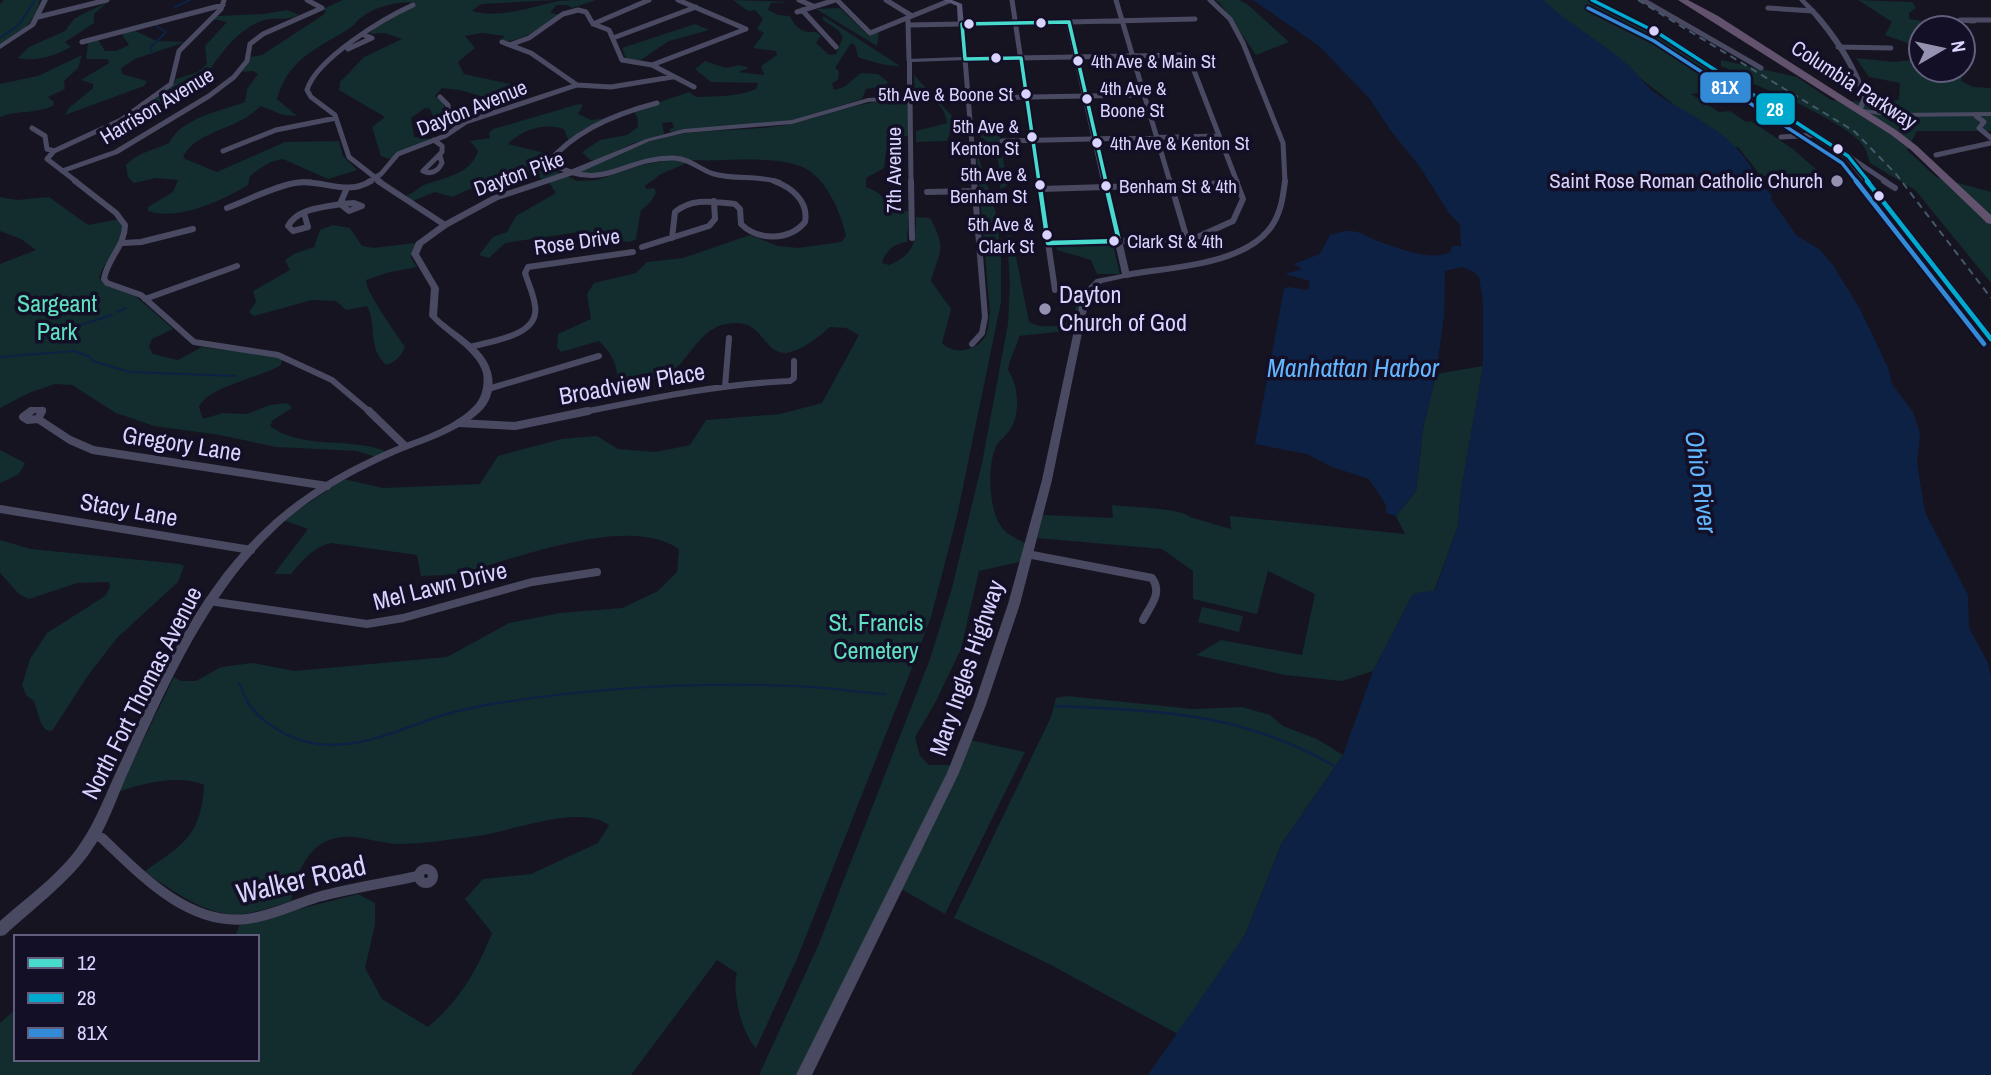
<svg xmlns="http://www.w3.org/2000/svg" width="1991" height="1075" font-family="'Archivo Narrow',sans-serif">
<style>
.green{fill:#132c2d}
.water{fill:#0d2144}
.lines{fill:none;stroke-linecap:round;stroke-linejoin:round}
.stream-far1{stroke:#0d2144;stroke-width:2}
.stream{stroke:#0d2144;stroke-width:2.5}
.minor-far3{stroke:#4a4962;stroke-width:5}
.minor-far2{stroke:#4a4962;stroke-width:6}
.minor-far1{stroke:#4a4962;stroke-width:8}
.minor{stroke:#4a4962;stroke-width:10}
.tertiary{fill:#4a4962;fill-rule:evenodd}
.secondary{fill:#575674;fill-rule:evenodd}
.primary{fill:#5e5373;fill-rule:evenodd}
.trunk{fill:#62526e;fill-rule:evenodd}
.rail{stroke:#43596b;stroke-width:2;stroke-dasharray:7 5;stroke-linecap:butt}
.bus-1-far1-casing{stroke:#130f26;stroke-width:7}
.bus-1-casing{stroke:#130f26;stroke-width:9}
.bus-2-far1-casing{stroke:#130f26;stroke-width:7}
.bus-2-casing{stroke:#130f26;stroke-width:9}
.bus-3-far1-casing{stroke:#130f26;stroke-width:7}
.bus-3-casing{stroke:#130f26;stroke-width:9}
.bus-1-far1{stroke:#47dacd;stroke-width:3.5}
.bus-1{stroke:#47dacd;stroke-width:4.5}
.bus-2-far1{stroke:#00a9ce;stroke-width:3.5}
.bus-2{stroke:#00a9ce;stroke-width:4.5}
.bus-3-far1{stroke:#338bd7;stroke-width:3.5}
.bus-3{stroke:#338bd7;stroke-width:4.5}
.bus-dot{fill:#d9d4ff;stroke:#130f26;stroke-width:2.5}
.poi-dot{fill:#9591b1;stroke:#130f26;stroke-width:2.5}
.labels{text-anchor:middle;stroke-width:7;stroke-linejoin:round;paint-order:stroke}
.far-bus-label{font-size:19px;fill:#d9d4ff;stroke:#130f26;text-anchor:start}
.far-street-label{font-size:21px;fill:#d9d4ff;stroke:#130f26}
.far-poi-label{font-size:21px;fill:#d9d4ff;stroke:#130f26;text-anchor:end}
.poi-label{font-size:24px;fill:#d9d4ff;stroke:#130f26;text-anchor:start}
.park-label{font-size:24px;fill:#5fe0c0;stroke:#130f26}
.street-label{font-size:24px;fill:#d9d4ff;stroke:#130f26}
.water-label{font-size:26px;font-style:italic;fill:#62b6ff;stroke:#130f26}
.near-street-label{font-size:28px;fill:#d9d4ff;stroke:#130f26}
.line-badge{stroke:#130f26;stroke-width:2.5}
.badge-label{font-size:19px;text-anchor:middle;font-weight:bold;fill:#fff}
</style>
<rect width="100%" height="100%" fill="#161421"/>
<path class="green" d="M4 0H40C32 27 24 30 0 44V4Z
M343 0H555L481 4 472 11C499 19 531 7 558 1 569 0 584 0 596 0L572 8 568 5H556L550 13 561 15C539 26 526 43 499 41L505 36 482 33 465 36 475 48 458 62 464 74 519 86 523 90 488 98 459 90 442 88 435 96 444 104 445 116H433L430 109 425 108 411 118 414 137 432 139 390 159 381 156 372 127 385 117 339 90 340 82 364 57 402 39 385 33 369 34 384 19 414 3C398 1 375 7 362 17 357 20 355 25 350 28 319 48 288 58 277 99L297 116 283 115 261 106C254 112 246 118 238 122 220 131 190 138 183 158L217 172 285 142 339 141 343 156 357 170 328 179 283 159 271 162 259 169 250 176 248 185C221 201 179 221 148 211V207L173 192 178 180 156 178 134 183 128 177 126 165C138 152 152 151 169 143 181 118 221 111 245 102L247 89 258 74 253 71 242 72 250 57 262 55 323 15 326 11 323 9Z
M733 0 792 2 771 3 768 10 778 15 790 16C795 28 803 33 816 32L821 36 816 43 829 55 836 54 843 37 838 30 823 20V16L900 66C890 67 868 61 858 57L855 45 851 43 835 68 839 71 838 80 832 83 834 90 844 87 861 73 878 74 888 82 885 86 866 89 862 99 794 120 671 132 669 129 674 128 672 122 662 123 664 134 631 144 596 161 590 160 582 152 600 140 627 135 638 127V119L634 111 689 92 696 97C715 96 739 97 756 89L758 83 711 82 695 69 705 61 726 68 739 65 749 68 738 72 764 75 761 66 777 55 776 51 753 48 764 33 757 29 763 19 755 10 748 11Z
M1215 0H1239L1247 4 1289 42 1256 55 1220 3Z
M1537 0H1587L1645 29 1733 85 1702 89 1705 92 1691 94 1719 112 1730 111 1746 122 1751 121 1793 149 1820 173 1761 176 1738 147H1724C1665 94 1600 49 1537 0Z
M1858 0 1912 2 1916 8 1909 13V19L1939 23 1948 28H1921V48L1885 35 1892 22Z
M108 2 94 14V23L65 42 71 47C54 56 38 62 18 58L29 47 65 31 74 19 81 15Z
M840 8 868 35 879 32 877 46 816 9Z
M287 10 299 15C279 24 272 12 248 28 226 42 215 65 198 84 182 102 124 126 101 131L174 84 176 79 198 72 207 64 205 46 227 22 213 19 217 16 264 14Z
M695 24 709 30 669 41 639 61 626 59 622 48Z
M131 29 157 41 185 42 135 59 121 68 122 74 147 81 144 86 65 115 69 108 93 88V84L81 80 109 63 108 59H86L88 43 97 38 105 51H116L129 45 121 33Z
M1921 54V70H1963V56H1965L1961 81 1973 87 1991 88V131H1917L1907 150 1936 177 1991 192V283L1915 190 1870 163C1868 158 1867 151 1864 147 1852 126 1769 88 1744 81L1740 74 1721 66V60L1797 77 1831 100 1889 103 1899 99 1900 83 1869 77 1856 58 1894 62 1919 59Z
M82 55 78 68 64 81 65 89 48 97 54 102 53 106C35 114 18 110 0 117V84L38 76Z
M914 75 966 131 950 132 947 141 916 142V131L947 123C945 105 932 97 915 97Z
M909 100 908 136C884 137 887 149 884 168L866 178V187C879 192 886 196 886 211H909L907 242C895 243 885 251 882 263L889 265C914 255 916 242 916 217L930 218C947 249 940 249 931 281L951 309 942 343C954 356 978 351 986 335 989 329 988 319 990 313L976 149 996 213 1001 258V302L957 516 931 617 910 673 797 959 756 1048C743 1037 731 990 737 973L717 960 631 1075H0V1023L16 1009V1059H257V937H235L240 924 358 894 375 903V925L365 968 382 999 428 1027C460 1000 476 972 492 933L465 899 483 879 531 874 598 843 609 825C577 804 515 831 478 836 453 839 424 844 398 844 374 843 353 831 329 840 304 850 296 878 291 901 275 906 259 912 243 914 208 919 172 889 144 872 183 844 201 837 204 785 181 774 142 783 118 792L174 677 181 681H196L221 667 252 663 295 671 447 657 509 623 560 613 622 608 658 591 677 572 679 549C626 513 516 560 459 573 447 576 433 575 421 576L417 555 331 543C313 547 303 560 291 574H274L308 529 283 520 344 479 383 488 480 484 498 456 561 439 597 436 618 449 656 452 690 445 706 420 780 414 822 403 859 335 846 328 830 327C760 388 775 322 736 323 708 323 697 344 682 362 668 379 638 385 617 382 618 364 612 354 599 341L561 352 557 347 558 334 591 319 587 294 594 283 636 273 647 262 683 258 750 235 778 246 798 248 841 242 846 236C841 212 825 175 800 166 767 155 725 162 692 160 683 160 674 157 665 158 636 163 611 173 581 176V171C615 155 649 137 687 133 722 129 759 131 794 123 833 114 867 98 909 100Z
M579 104 583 105 578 114 591 120 610 118 580 131 569 142 564 129C545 122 521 130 508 144L544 153 542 162 561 174 543 179 518 168 452 197 435 192 413 201 406 195C414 194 417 188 424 185 445 177 470 175 478 151L470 141 490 138 489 133 493 129Z
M976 131H999L1007 186 1000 189C1002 167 997 144 976 134Z
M669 160 689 162 661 174 645 186 646 189 654 188 656 193 649 204 641 210 636 239 630 242 580 237 579 232 505 243 489 258 479 255 493 237 507 232 516 216 556 193 548 181 567 176 577 181 597 180 642 165Z
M0 197 17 200 49 197 88 225 120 219C130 242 105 257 99 278L106 285 132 293 173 329 152 339 149 347 153 354 178 360 202 347 276 357 282 360 281 365C260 378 209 386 199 407L203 419 223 413 247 414 270 405 287 403 292 408 273 420 270 426C305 451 351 436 387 452L376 457 357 451 276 447 220 435 154 426 116 413 72 385 55 384 29 393 0 408V264L36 250 21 239 0 231Z
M333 225 350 228 362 246 373 248 415 243 411 258 417 267 386 273 366 280C365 291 397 335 405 347 401 356 396 362 386 365 366 345 378 328 367 306L346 310 336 301 312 300 254 316 249 312 256 302 253 291 290 270 285 260 294 254 314 247 320 230Z
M1007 235 1012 236 1029 322C1039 328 1061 328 1070 320 1075 316 1075 309 1076 303L1072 296 1085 290 1076 330 1019 336C1017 348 1009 358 1008 370 1019 386 1021 415 1009 431 1006 436 1001 439 998 443 986 461 988 514 1004 530 1009 536 1020 540 1027 544L1023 561 979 571 961 649 935 703 915 737 920 756 929 765H952L797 1075H759L818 946 930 659 952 588 982 463 1008 324 1010 284Z
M1113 245 1120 274H1097L1091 260 1057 250 1056 246Z
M1483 366 1461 491 1458 526 1434 591 1413 594 1373 671 1342 681 1285 675 1196 655 1221 640 1302 655 1315 594 1268 571 1257 614 1193 599V571L1162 549 1037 538 1043 515 1113 518 1112 505C1128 507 1182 508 1190 517L1231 529 1230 516 1405 534 1396 516 1416 491 1423 429 1436 374Z
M0 450 25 463 19 474 0 483Z
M0 540 31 549 180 564 184 566 178 582 117 638 89 674 52 731 46 730 41 723 34 701 26 695 22 685 30 659 47 633 105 596 110 587 109 582 77 583 29 599 19 594 0 573Z
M1202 607 1243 616 1239 632 1198 622Z
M1067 696 1193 709 1242 707 1270 715 1283 726 1317 739 1343 755 1281 845 1245 935 1178 1034 1051 965 954 918 1051 717 1056 698Z
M970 740 1025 752 945 914 901 889Z"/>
<path class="water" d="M1253 0H1543C1569 24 1600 41 1628 65 1637 73 1644 84 1654 92 1690 117 1730 130 1753 170L1751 175 1772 195 1771 199 1796 235 1819 249 1833 265 1860 309 1889 370 1892 384 1913 412 1920 433 1917 463 1925 512 1968 595 1969 628 1988 663 1991 677V1075H1148L1245 935 1281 845 1343 755 1373 671 1413 594 1435 590 1458 526 1461 491 1483 366V303L1479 277 1474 272 1462 267 1445 271 1444 316 1436 374 1423 429 1416 491 1396 516 1386 513V505L1369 479 1332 467 1307 454 1255 444 1284 289 1289 287 1308 290 1310 281 1285 274 1302 269 1294 264 1320 254 1330 235C1335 234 1341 231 1347 231 1360 230 1367 237 1378 241 1398 248 1431 262 1450 252L1452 246H1461L1460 225 1449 213 1420 167 1391 131 1369 98 1319 46Z"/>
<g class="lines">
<path class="stream-far1" d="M175 7 190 0
M0 38 19 25 35 0
M152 53 150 48 166 32 156 26
M117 312 126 308
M35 344 52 334 112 315
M0 357 74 351 90 357 92 361 130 372 236 376
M239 683 249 705
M487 705C588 688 692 682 795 686 826 687 856 692 886 694"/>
<path class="stream" d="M248 703C256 715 268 724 280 731 332 761 383 736 434 718 455 711 475 707 497 703
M1056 706C1160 711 1242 712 1334 766"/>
<path class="minor-far3" d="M678 0 746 29
M799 0 813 6
M837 0 870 33 949 1
M886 0 912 16
M1012 0 1039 182
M1116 0 1170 182
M1210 0 1230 19 1243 43 1283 143 1285 182
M1643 0 1761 68
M1768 8 1813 11
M802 10 836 47
M797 12 835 0
M38 17 107 0
M908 21 909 60
M1974 21 1960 20H1991
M1069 22 1195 19
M593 24 609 30 622 60 652 65 694 87
M593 24 649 0
M909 25 962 24
M613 38 696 7
M82 42 223 5
M502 42 531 53 577 85
M512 44 529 38 563 14 578 10 586 12 593 24
M1838 47 1891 48
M348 49 372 38 364 35
M652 65 746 29
M440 97 448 105 449 123 458 127
M910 98 911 182
M969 98 1144 95
M657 103C618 113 575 130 549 162 605 195 621 157 674 158 691 159 700 170 714 174 735 180 758 175 779 182
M1976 116 1984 122 1979 128 1991 138
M32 128 45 136 47 149 54 151
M1781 137 1817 135
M434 140 442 146V152L423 171C432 175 438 171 442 163L440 156
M1002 141 1219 136
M223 151 276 130 336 118
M1936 155 1991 143
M1848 156 1887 182
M62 171 116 152 209 96 234 77 247 61 250 44 263 34 322 8 307 0
M77 182 47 159 54 151 121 120 171 84 179 51 221 9 224 0
M302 182H311
M368 182 381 174 398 154 445 136 466 122 577 85 611 87 672 77
M381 182 349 157 335 115 311 97 307 90C316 59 384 18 413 5
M975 182 965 59 1188 55 1237 182"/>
<path class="minor-far2" d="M75 181 116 213 125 225C125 246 107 259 104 279L107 283 141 295 194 342 278 355 332 380 371 413
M378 181 445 225
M911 181 912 238
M1039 181 1055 290
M1170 181 1187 239
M1884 181 1895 188
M1041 189 1237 183
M927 192 976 191
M354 203 362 206 349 211 340 204Z
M227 208C249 200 272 187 295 183 321 178 345 197 371 181
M304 213 308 227 293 231 288 226C298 208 322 208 340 204L347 188
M672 238 675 212C693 197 713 202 735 204L740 209 741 224C758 241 789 241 805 222 809 201 791 187 774 181
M123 243 141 242 193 229
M1048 243 1193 239 1233 221 1243 199 1236 181
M642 247 709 226 715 219 714 201
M1126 275C1168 267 1243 266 1271 227 1281 213 1283 197 1285 181
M145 299 237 266
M972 344 982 333 985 317 974 181
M470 347C491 341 540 336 535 306 534 295 528 283 525 273L528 267 633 252
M725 387 729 338
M488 389 599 356
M28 413 32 410H43L41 413
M579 413C649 399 719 384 790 381L794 378V361"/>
<path class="minor-far1" d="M31 411 23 417 28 420 38 419
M369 411 405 446
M38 419 70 440 93 450 327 486
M38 419 42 411
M459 423 515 426 588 411
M0 509 251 550
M1027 554 1152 578C1163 593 1150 606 1143 620
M209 601 367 624 403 618 532 582 597 572"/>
<path class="minor" d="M93 835 102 838C140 874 188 926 247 919 272 916 295 904 318 897 351 888 385 883 418 876
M419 876a7 7 0 1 1 14 0a7 7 0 1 1-14 0Z"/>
<path class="tertiary" d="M42 0H48L35 26 0 49V44L30 24Z
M1799 0H1805C1833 26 1856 62 1868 98L1863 109 1891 113 1991 112V116L1891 117 1857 111 1856 110 1862 98C1849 60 1826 29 1799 0Z
M1069 20 1072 22 1130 275 1129 277 1102 283 1090 294 1052 480 1020 604 986 705 959 773 812 1075H796L947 773 974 705 1008 604 1042 480 1082 293 1096 279 1122 274 1066 24 965 26 967 60 912 62V99L868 102 792 124 684 133 650 141 576 174 498 200 448 227 423 245 419 254 439 288 437 316C454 333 485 347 491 372 495 386 491 402 481 411 458 433 424 442 396 454 351 474 307 498 272 533 206 598 168 685 130 768 117 796 107 829 89 854 67 884 32 910 5 935L0 936V921C26 898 61 873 80 844 96 821 106 793 118 768 156 686 194 596 260 533 297 496 341 471 388 450 417 438 451 429 473 407 482 399 485 385 483 373 477 350 444 334 429 316L431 288 411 254 416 242 442 223 492 196 570 170 646 139 684 129 792 120 868 98 907 96V59L962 57 960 23Z"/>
<path class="secondary" d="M943 0H952L962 4 964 25 958 24 957 6Z"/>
<path class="primary" d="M1589 0H1597L1661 31 1851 154 1991 332V342L1987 341 1845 158 1655 35Z"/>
<path class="trunk" d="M1678 0H1688L1718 16 1896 130 1917 146 1991 215V224L1987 223 1911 150 1890 134Z"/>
<path class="rail" d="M1638 0 1854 131 1896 174 1991 298"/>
<g class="bus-1-far1-casing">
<path id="bus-1-far1" d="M1039 182 1021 58 965 59 962 24 1069 22 1106 182"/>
</g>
<g class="bus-1-casing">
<path id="bus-1" d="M1039 181 1048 243 1119 241 1105 181"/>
</g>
<g class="bus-2-far1-casing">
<path id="bus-2-far1" d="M1592 0 1658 33 1848 156 1869 182"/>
</g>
<g class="bus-2-casing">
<path id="bus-2" d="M1867 181 1991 339"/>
</g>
<g class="bus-3-far1-casing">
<path id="bus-3-far1" d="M1588 8 1654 41 1842 163 1857 182"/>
</g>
<g class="bus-3-casing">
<path id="bus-3" d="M1856 181 1984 344"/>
</g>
<use href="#bus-1-far1" class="bus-1-far1"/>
<use href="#bus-1" class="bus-1"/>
<use href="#bus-2-far1" class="bus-2-far1"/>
<use href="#bus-2" class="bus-2"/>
<use href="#bus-3-far1" class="bus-3-far1"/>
<use href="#bus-3" class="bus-3"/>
</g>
<g class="bus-dot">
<circle cx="1041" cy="23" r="6"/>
<circle cx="969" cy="24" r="6"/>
<circle cx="1654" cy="31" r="6"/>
<circle cx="996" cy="58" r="6"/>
<circle cx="1078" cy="61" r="6"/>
<circle cx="1026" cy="94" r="6"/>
<circle cx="1087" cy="99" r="6"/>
<circle cx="1032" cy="137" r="6"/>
<circle cx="1097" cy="143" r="6"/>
<circle cx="1838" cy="149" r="6"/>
<circle cx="1040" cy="185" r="6"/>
<circle cx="1106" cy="186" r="6"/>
<circle cx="1879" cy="196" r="6"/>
<circle cx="1047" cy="235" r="6"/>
<circle cx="1114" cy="241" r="6"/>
</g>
<g class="poi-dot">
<circle cx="1837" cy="181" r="7"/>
<circle cx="1045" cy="309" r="7"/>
</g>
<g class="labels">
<g class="far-bus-label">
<text x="1091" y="68">4th Ave &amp; Main St</text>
<text x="1100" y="95">4th Ave &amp;<tspan x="1100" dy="22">Boone St</tspan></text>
<text x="1013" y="101" text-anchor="end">5th Ave &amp; Boone St</text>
<text x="1019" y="133" text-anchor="end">5th Ave &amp;<tspan x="1019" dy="22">Kenton St</tspan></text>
<text x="1110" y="150">4th Ave &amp; Kenton St</text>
<text x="1027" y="181" text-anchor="end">5th Ave &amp;<tspan x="1027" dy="22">Benham St</tspan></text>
<text x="1119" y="193">Benham St &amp; 4th</text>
<text x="1034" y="231" text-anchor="end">5th Ave &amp;<tspan x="1034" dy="22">Clark St</tspan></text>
<text x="1127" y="248">Clark St &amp; 4th</text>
</g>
<g class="far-street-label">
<text transform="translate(1854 85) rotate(33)" y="7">Columbia Parkway</text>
<text transform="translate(157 106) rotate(-31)" y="7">Harrison Avenue</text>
<text transform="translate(472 108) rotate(-22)" y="7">Dayton Avenue</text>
<text transform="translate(894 170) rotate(-90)" y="7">7th Avenue</text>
<text transform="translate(519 174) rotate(-20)" y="7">Dayton Pike</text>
<text transform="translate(577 242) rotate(-8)" y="7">Rose Drive</text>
</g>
<g class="far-poi-label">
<text x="1823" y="188">Saint Rose Roman Catholic Church</text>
</g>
<g class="poi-label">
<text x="1059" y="303">Dayton<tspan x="1059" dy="28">Church of God</tspan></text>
</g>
<g class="park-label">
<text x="57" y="312">Sargeant<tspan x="57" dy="28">Park</tspan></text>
<text x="876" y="631">St. Francis<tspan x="876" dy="28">Cemetery</tspan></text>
</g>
<g class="street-label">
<text transform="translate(632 384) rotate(-10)" y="8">Broadview Place</text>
<text transform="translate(182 444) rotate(9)" y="8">Gregory Lane</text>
<text transform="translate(129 510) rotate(10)" y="8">Stacy Lane</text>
<text transform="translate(440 586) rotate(-14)" y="8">Mel Lawn Drive</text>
<text transform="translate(967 668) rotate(-71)" y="8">Mary Ingles Highway</text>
<text transform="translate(142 693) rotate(-63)" y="8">North Fort Thomas Avenue</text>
</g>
<g class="water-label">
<text x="1353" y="377">Manhattan Harbor</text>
<text transform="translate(1701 482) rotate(82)" y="9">Ohio River</text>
</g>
<g class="near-street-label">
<text transform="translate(301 879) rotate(-13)" y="10">Walker Road</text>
</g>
</g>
<g class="line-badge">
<rect x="1699" y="71" width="53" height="33" rx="7" fill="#338bd7"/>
<rect x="1755" y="92" width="41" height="34" rx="7" fill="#00a9ce"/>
</g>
<g class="badge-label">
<text x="1725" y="94">81X</text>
<text x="1775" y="116">28</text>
</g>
<rect x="14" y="935" width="245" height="126" fill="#130f26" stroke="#625e7d" stroke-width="2"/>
<rect x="28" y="958" width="35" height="10" fill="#47dacd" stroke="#625e7d" stroke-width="2"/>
<text x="77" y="970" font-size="21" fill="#d9d4ff">12</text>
<rect x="28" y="993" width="35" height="10" fill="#00a9ce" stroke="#625e7d" stroke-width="2"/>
<text x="77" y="1005" font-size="21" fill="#d9d4ff">28</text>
<rect x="28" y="1028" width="35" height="10" fill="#338bd7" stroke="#625e7d" stroke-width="2"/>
<text x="77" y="1040" font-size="21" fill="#d9d4ff">81X</text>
<g transform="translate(1942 49) rotate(81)"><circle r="33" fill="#130f26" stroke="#625e7d" stroke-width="2"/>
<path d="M0-5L12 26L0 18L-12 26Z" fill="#9591b1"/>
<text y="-10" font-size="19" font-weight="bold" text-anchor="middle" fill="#d9d4ff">N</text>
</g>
</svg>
